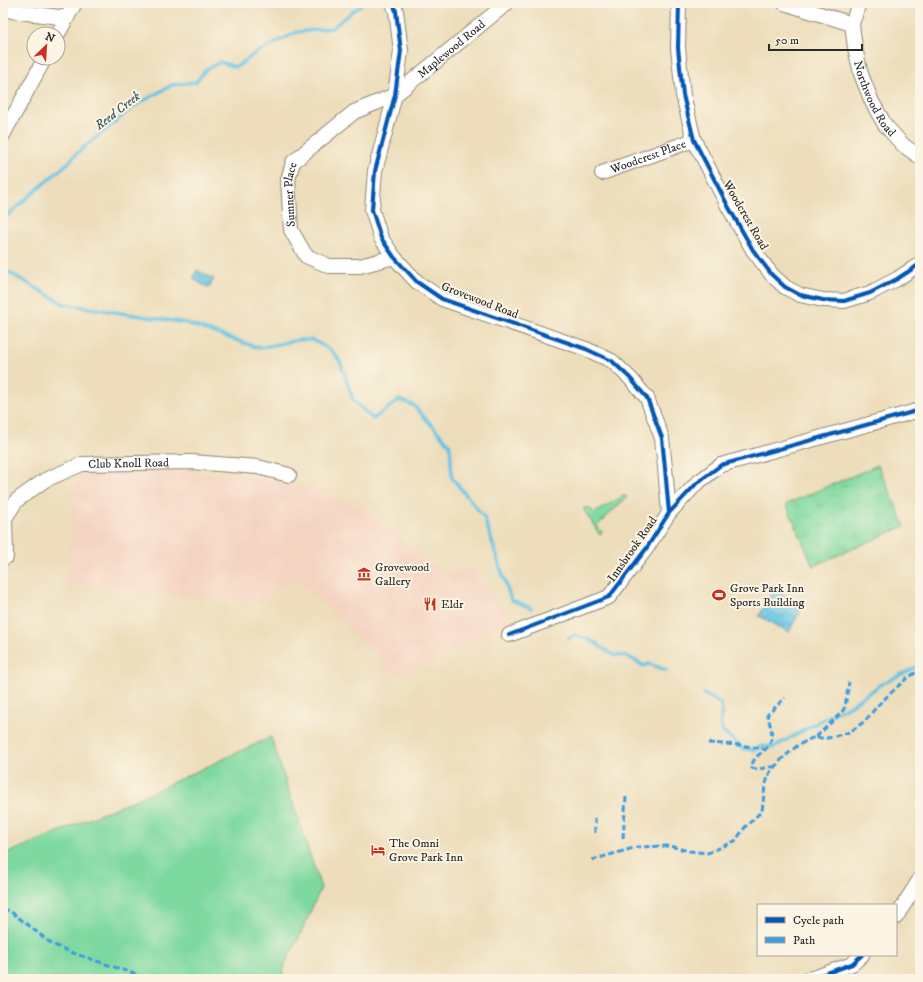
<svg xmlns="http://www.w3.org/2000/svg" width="923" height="982" font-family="'IM FELL DW Pica',serif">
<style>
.built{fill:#f5d3c1}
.green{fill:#7ed9a0;stroke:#548266}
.park{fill:url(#park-tufts);stroke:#548266}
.water{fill:url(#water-waves);stroke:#487888}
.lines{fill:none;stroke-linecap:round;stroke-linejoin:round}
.stream{stroke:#66c4e5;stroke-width:3.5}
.minor-casing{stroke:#8c8472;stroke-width:16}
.minor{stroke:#fff;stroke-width:14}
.quiet{stroke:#3d9ce1;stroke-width:3;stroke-dasharray:6 3;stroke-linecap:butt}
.cycleway-casing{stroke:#fcf5e5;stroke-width:6}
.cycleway{stroke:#0057b8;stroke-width:4}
.labels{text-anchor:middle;stroke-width:4;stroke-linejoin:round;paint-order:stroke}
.street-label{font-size:12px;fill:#2b2b2b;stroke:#fcf5e5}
.poi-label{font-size:12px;fill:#2b2b2b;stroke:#fcf5e5;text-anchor:start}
.water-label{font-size:13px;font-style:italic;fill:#3d5963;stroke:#fcf5e5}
</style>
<defs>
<pattern id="park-tufts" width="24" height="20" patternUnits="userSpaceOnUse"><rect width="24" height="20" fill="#7ed9a0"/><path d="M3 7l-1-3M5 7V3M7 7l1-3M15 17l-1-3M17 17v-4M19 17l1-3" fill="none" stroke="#6dba8a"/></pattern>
<pattern id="water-waves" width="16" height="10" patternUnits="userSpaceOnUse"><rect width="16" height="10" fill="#66c4e5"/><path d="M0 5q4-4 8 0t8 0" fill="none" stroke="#549fba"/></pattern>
</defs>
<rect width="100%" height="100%" fill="#fcf5e5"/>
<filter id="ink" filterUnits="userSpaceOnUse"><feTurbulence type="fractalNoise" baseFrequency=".025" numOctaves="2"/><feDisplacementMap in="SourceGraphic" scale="8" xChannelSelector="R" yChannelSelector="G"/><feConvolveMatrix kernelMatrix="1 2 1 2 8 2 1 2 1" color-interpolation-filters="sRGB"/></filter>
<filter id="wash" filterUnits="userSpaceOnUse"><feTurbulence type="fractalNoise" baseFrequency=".012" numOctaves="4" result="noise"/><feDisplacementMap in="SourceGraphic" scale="16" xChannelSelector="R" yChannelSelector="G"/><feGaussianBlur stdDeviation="0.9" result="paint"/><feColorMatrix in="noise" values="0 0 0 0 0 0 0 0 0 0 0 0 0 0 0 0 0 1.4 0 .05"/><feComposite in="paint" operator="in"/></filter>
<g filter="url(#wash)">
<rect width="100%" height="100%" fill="#edddba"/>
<path class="built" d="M116 467 261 477 315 490 369 511 444 575 470 568 512 621 399 677 295 578 262 602 66 584 77 472Z"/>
<path class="green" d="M623 496H626L627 497 597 526 602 531 601 534H599L584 510V508L587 507 590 508 594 513Z
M271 737 321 888C313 905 306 922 298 939 291 954 283 962 282 979H3V855L137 799Z"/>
<path class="park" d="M878 465 905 526 813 566 786 504Z"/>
<path class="water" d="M197 270 214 279 209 288 193 279Z
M774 589 803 606 789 632 759 616Z"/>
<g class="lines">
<path class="stream" d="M3 219 69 162 77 153 136 105 172 85 196 82 205 70 220 62 236 67 256 53 297 32 332 28 363 3
M3 269 64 304 186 323 259 348 298 340H312L331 350 340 361 353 400 373 419 399 400 413 405 450 445 452 478 484 517 511 600 531 608
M568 639 576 635 596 643 599 646 614 655 627 656 644 666 649 664 666 670
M704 694 721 704 722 712 720 725 724 733 733 740 742 748 752 750 763 746 774 747 838 711 846 708 882 684 920 665"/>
</g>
</g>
<g filter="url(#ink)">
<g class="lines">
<g class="minor-casing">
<g id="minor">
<path d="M393 3 396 11 401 51 395 95 375 171 372 210 381 238 394 257 417 282 442 299 586 349 612 361 630 378 647 398 662 438 665 468 669 513"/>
<path d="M679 3 678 48 683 95 694 140 728 206 753 250 772 275 785 287 800 295 823 300 844 301 870 293 897 279 920 264"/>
<path d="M784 3 852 24"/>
<path id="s1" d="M859 3 852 24 855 48 861 74 872 102 885 125 903 145 920 157"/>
<path d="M3 9 12 11 67 18"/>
<path d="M58 34 75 3"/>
<path d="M3 135 45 58"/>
<path id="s2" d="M602 173 694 140"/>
<path id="s3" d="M394 257 360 266H329L306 256 291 230 288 180 293 162 354 112 395 95 507 3"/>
<path id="s4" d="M3 558 6 557 5 518 17 500 45 480 82 464 191 462 258 467 289 475"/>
<path d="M509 635 609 597 646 549 669 513 697 483 721 465 920 410"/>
<path d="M896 917 920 879"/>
<path d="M808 979 816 977 852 964 862 955"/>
</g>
</g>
<use href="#minor" class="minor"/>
<path class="quiet" d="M816 737 842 712 845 707 849 682
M708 743 740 745 764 749
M775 767C766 766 760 771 752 768 752 754 766 753 770 743 774 734 770 724 767 715L785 698
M595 818V834
M623 838 626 797
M592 860 637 847 670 846 689 851 708 853 735 841 746 826 762 811 765 786 770 772 783 758 797 746 812 738H828L850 732 865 721 879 704 907 678 920 670
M3 909 10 911 52 944 73 953 150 979"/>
<g class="cycleway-casing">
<path id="cycleway" d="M393 3 396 11 401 51 395 95 375 171 372 210 381 238 394 257 417 282 442 299 586 349 612 361 630 378 647 398 662 438 665 468 669 513
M679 3 678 48 683 95 694 140 728 206 753 250 772 275 785 287 800 295 823 300 844 301 870 293 897 279 920 264
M509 635 609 597 646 549 669 513 697 483 721 465 920 410
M808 979 816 977 852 964 862 955"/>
</g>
<use href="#cycleway" class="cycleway"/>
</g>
</g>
<defs>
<g id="museum-bare" transform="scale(1.08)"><path d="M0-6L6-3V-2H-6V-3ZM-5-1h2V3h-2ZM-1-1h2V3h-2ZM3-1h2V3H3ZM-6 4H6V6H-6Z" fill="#c8321e" stroke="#fcf5e5" stroke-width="2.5" paint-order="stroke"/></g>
<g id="stadium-bare" transform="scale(1.08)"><path d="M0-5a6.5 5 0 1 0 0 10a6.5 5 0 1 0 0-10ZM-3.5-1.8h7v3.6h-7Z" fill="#c8321e" stroke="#fcf5e5" stroke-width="2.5" paint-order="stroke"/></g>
<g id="restaurant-bare" transform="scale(1.08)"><path d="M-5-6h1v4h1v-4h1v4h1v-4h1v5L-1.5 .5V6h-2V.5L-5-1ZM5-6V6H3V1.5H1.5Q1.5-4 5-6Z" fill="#c8321e" stroke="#fcf5e5" stroke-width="2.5" paint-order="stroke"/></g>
<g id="hotel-bare" transform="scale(1.08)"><path d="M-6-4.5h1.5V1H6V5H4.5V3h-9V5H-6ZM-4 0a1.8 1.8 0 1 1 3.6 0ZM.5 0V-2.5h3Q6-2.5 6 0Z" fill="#c8321e" stroke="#fcf5e5" stroke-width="2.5" paint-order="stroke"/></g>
</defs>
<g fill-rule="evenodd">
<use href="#museum-bare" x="364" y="574"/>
<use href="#stadium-bare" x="719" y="595"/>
<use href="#restaurant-bare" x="430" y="604"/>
<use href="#hotel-bare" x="378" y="850"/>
</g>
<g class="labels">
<g class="street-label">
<text dy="4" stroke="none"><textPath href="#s3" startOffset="386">Maplewood Road</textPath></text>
<text dy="4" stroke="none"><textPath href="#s1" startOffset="101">Northwood Road</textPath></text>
<text dy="4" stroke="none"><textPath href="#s2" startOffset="49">Woodcrest Place</textPath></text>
<text dy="4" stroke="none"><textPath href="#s3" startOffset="157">Sumner Place</textPath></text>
<text transform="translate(746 215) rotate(60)" y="4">Woodcrest Road</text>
<text transform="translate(480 300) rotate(21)" y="4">Grovewood Road</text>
<text dy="4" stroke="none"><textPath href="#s4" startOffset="185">Club Knoll Road</textPath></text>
<text transform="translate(632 549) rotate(-55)" y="4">Innsbrook Road</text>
</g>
<g class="poi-label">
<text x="375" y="571">Grovewood<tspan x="375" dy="14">Gallery</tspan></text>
<text x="730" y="592">Grove Park Inn<tspan x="730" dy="14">Sports Building</tspan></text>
<text x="441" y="608">Eldr</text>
<text x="389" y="847">The Omni<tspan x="389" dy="14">Grove Park Inn</tspan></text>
</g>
<g class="water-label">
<text transform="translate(117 110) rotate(-38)" y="5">Reed Creek</text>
</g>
</g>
<rect width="923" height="982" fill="none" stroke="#fcf5e5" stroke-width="16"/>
<rect x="757" y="904" width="140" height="52" fill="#fcf5e5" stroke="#a8a49b"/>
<rect x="765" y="917" width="20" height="6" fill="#0057b8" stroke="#a8a49b"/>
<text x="793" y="924" font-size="12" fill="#2b2b2b">Cycle path</text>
<rect x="765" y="937" width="20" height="6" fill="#3d9ce1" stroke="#a8a49b"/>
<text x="793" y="944" font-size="12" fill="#2b2b2b">Path</text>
<g transform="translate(46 46) rotate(25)"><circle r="19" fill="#fcf5e5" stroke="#a8a49b"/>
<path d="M0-3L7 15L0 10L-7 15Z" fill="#c8321e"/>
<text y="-6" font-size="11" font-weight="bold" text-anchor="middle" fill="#2b2b2b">N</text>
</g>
<path d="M769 44v6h93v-6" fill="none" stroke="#2b2b2b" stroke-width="2"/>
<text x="775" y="44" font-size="12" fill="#2b2b2b" stroke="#fcf5e5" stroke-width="3" paint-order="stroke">50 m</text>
</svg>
